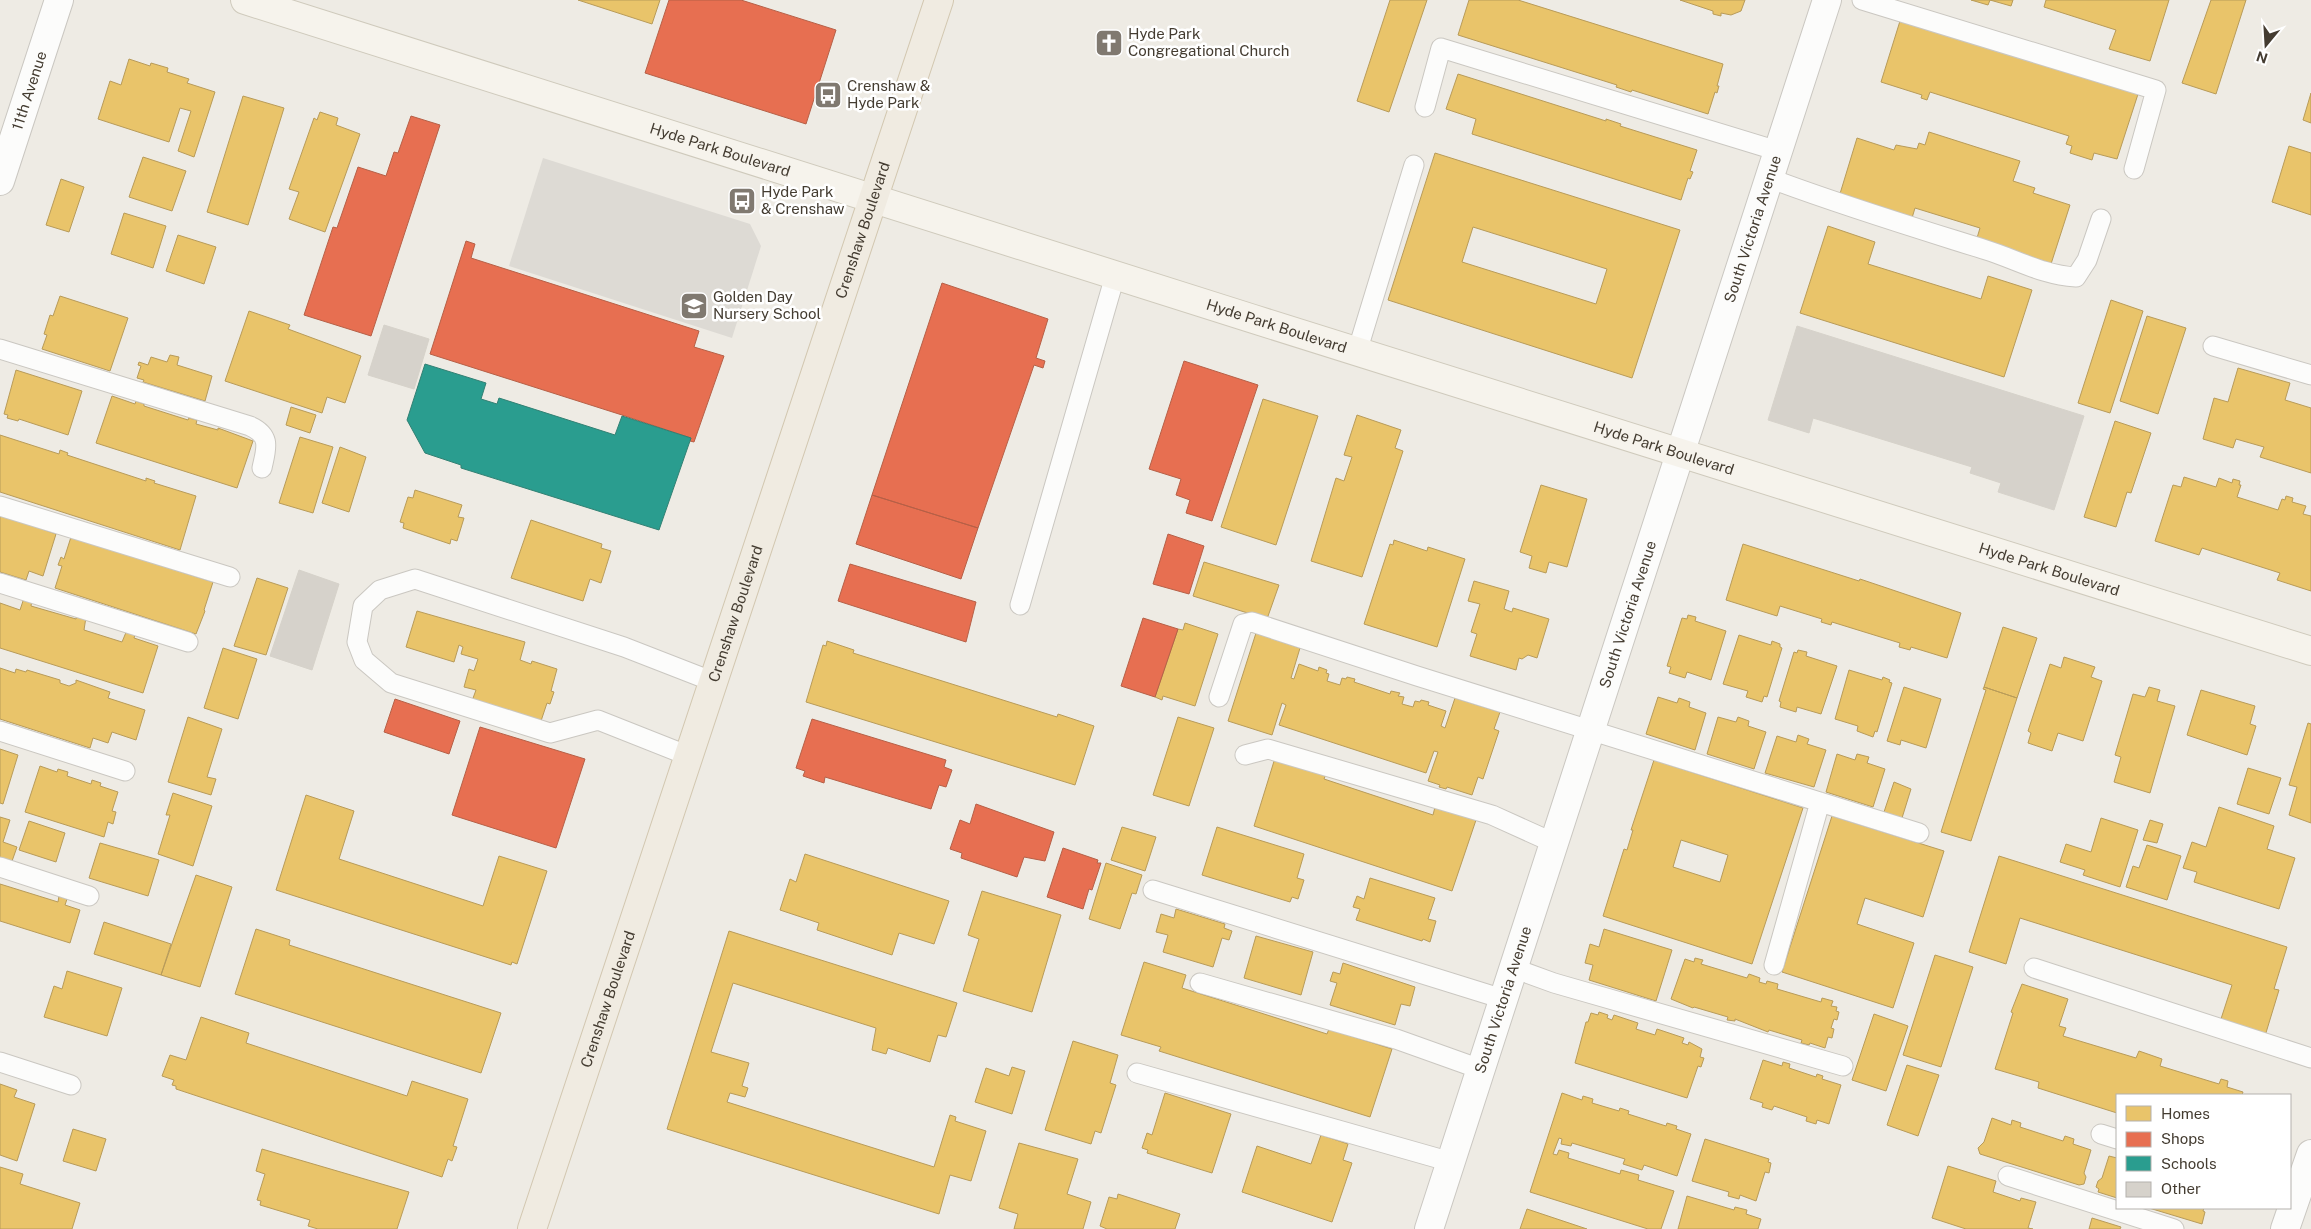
<svg xmlns="http://www.w3.org/2000/svg" width="2311" height="1229" font-family="'Public Sans',sans-serif">
<style>
.parking{fill:#dddad4}
.homes{fill:#e9c46a;stroke:#b89b59;fill-rule:evenodd}
.shops{fill:#e76f51;stroke:#b66047}
.schools{fill:#2a9d8f;stroke:#328073}
.building{fill:#d6d2cb;stroke:#d6d2ca}
.lines{fill:none;stroke-linecap:round;stroke-linejoin:round}
.lane-casing{stroke:#cac7c1;stroke-width:21}
.street-casing{stroke:#cac7c1;stroke-width:30}
.secondary-casing{stroke:#cfcabc;stroke-width:30}
.primary-casing{stroke:#d2c7b0;stroke-width:30}
.lane{stroke:#fcfcfb;stroke-width:19}
.street{stroke:#fcfcfb;stroke-width:28}
.secondary{stroke:#f6f3ec;stroke-width:28}
.primary{stroke:#f0ebe1;stroke-width:28}
.labels{text-anchor:middle;stroke-width:5;stroke-linejoin:round;paint-order:stroke}
.poi-label{font-size:15px;fill:#443c31;stroke:#fff;text-anchor:start}
.street-label{font-size:15px;fill:#443c31;stroke:#fff}
</style>
<rect width="100%" height="100%" fill="#eeebe4"/>
<path class="parking" d="M543 158 750 224 761 246 732 338 509 266Z"/>
<path class="homes" d="M578 0H660L652 24Z
M1390 0H1427L1389 112 1357 101Z
M1469 0H1518L1723 64 1717 86H1719L1717 93 1715 92 1708 114 1632 90 1631 92 1616 87 1617 85 1458 35Z
M1680 0H1745L1741 11 1731 15 1721 13V16L1713 14V11Z
M1971 0H2013L2011 6 1990 0 1988 5Z
M2046 0H2169L2150 61 2109 49 2116 30 2044 7Z
M2211 0H2246L2216 94 2182 83Z
M1900 21 2139 91 2117 159 2094 153 2092 160 2070 153 2072 146 2066 144 2069 136 1930 92 1927 100 1921 98 1922 95 1881 82Z
M129 59 150 66 151 63 168 68 167 72 189 79 187 83 215 92 194 157 178 151 191 111 180 108 169 142 98 119 110 81 121 85Z
M1458 74 1606 121V119L1621 124 1620 126 1697 150 1690 171 1693 172 1690 179 1688 178 1681 200 1472 134 1476 119 1446 109Z
M2311 93V123L2303 120Z
M243 96 284 108 248 225 207 212Z
M320 112 338 118 336 125 360 134 325 232 289 219 299 192 289 189 314 118 317 120Z
M1929 132 2020 161 2013 181 2035 188 2033 193 2070 205 2051 264 1977 238 1980 228 1915 208 1912 218 1839 197 1857 138 1894 150 1896 145 1917 149 1919 143 1925 145Z
M2289 146 2311 153V215L2272 202Z
M1435 153 1680 230 1632 378 1388 300ZM1473 227 1607 269 1596 304 1462 262Z
M143 157 186 171 172 211 129 197Z
M61 179 84 187 69 232 46 225Z
M124 213 166 226 153 268 111 254Z
M1828 226 1875 242 1868 264 1981 299 1988 276 2032 290 2004 377 1800 313Z
M178 235 216 247 204 284 166 271Z
M60 296 128 318 110 371 42 349 47 335 44 334 50 315 53 316Z
M2111 300 2143 311 2110 413 2078 403Z
M249 311 290 325 288 329 361 356 345 403 327 397 322 413 225 381Z
M2147 316 2186 328 2158 414 2120 401Z
M170 355 179 357 177 365 212 376 205 401 143 382 144 380 137 378 141 366 138 365 139 362 148 365 151 357 167 362Z
M2238 368 2290 383 2285 400 2311 408V473L2260 457 2264 447 2236 439 2233 448 2203 439 2214 398 2228 402Z
M16 370 82 391 68 435 19 419 18 421 7 418 8 415 4 414Z
M112 396 135 404 136 401 144 404V406L188 420 189 418 197 420 196 424 218 430V428L253 441 237 488 96 443Z
M1263 399 1318 416 1276 545 1221 527Z
M291 407 316 415 310 433 286 425Z
M1357 415 1401 430 1395 448 1403 451 1362 577 1311 561 1336 478 1344 481 1352 457 1344 455Z
M2115 421 2151 433 2131 493 2127 492 2116 527 2084 517Z
M0 435 59 454 60 450 68 453 67 455 146 481V478L155 481 154 483 196 496 180 550 0 492Z
M300 437 333 447 313 513 279 503Z
M340 447 366 457 349 512 322 503Z
M2184 477 2216 487 2219 478 2232 483 2233 479 2240 481 2239 485H2241L2237 497 2278 510 2282 499 2285 500 2286 496 2293 498 2292 502 2306 506 2303 514 2311 516V591L2277 580 2280 573 2202 548 2199 555 2155 541 2173 485 2181 487Z
M1541 485 1587 499 1567 567 1549 562 1546 573 1529 568 1532 556 1520 552Z
M415 490 462 505 458 517 464 518 457 541 451 539 450 544 403 528 404 523 400 522 408 497 413 498Z
M0 514 42 527V529L56 534 43 576 29 571 26 580 0 572Z
M531 520 602 544 601 548 611 551 601 583 590 579 583 601 511 578Z
M71 537 213 582 204 610 205 611 196 634 55 588 62 566 58 565 61 557 64 559Z
M1394 540 1427 551 1428 547 1465 559 1437 647 1364 624 1390 544 1393 545Z
M1743 544 1859 581 1860 579 1961 613 1947 658 1911 647 1910 650 1899 647 1900 643 1832 622 1831 625 1821 622 1822 619 1780 606 1777 616 1726 600Z
M1204 562 1279 585 1267 619 1193 596Z
M257 578 288 588 266 655 234 646Z
M1474 581 1509 591 1504 609 1512 612 1513 608 1549 619 1537 658 1528 655 1522 659 1519 658 1516 670 1470 656 1477 634 1471 632 1480 604 1468 601Z
M24 598 32 600 31 606 76 619 77 614 86 617 84 630 122 642 127 630 136 632 134 638 158 646 143 693 0 648V603L20 610Z
M417 611 525 642 520 660 531 664 532 661 557 669 551 691 554 692 550 704 547 703 540 724 472 701 476 690 464 687 469 669 474 671 478 659 461 654 463 647 459 645 454 662 406 647Z
M1688 615 1696 617 1695 621 1726 631 1711 680 1687 672 1685 678 1669 673 1671 667 1667 666 1682 618 1687 619Z
M1185 623 1218 634 1195 706 1163 696 1162 700 1155 697 1178 629 1183 630Z
M2003 627 2037 638 2017 698 1984 687Z
M1256 633 1300 648 1291 678 1294 679 1299 664 1318 671 1319 667 1327 670 1326 673 1329 674 1327 681 1340 685 1342 678 1346 679 1347 677 1355 679 1354 682 1390 694 1391 691 1400 693 1398 696 1404 697 1402 704 1413 707 1415 701 1420 702 1421 700 1429 702 1428 705 1446 711 1441 726 1445 728 1455 698 1500 712 1494 729 1499 731 1483 779 1478 777 1472 795 1447 787 1446 789 1439 787 1440 785 1428 781 1438 752 1434 751 1426 773 1279 725 1286 705 1282 703 1272 735 1228 721Z
M1739 635 1771 645 1772 641 1780 644V647L1782 648 1767 697 1764 696 1762 702 1746 697 1748 691 1723 684Z
M827 641 854 650 853 653 1057 717 1058 714 1094 726 1075 785 806 702 823 645 826 646Z
M223 648 257 659 238 719 204 708Z
M1798 650 1807 652 1806 656 1837 666 1821 714 1797 707 1796 712 1780 707 1781 702 1779 701 1794 652 1797 653Z
M2064 657 2095 667 2091 677 2102 681 2083 741 2058 733 2052 751 2028 743 2031 733 2028 731 2050 664 2061 668Z
M0 668 15 673 16 669 26 672 27 670 60 680V683L69 686 76 683V680L110 692 108 698 145 710 136 740 112 732 108 743 93 738 90 748 0 719Z
M1849 670 1882 680 1883 677 1890 680 1889 682 1892 683 1877 732 1875 731 1873 737 1857 731 1858 726 1835 719Z
M1904 687 1941 699 1926 748 1901 740 1900 745 1887 741Z
M1984 687 2017 698 1971 841 1941 832 1986 690 1983 689Z
M2149 687 2160 690 2157 701 2175 706 2150 793 2114 782 2121 757 2115 755 2133 694 2145 697Z
M2201 690 2255 706 2250 724 2256 726 2247 755 2187 735Z
M1658 697 1677 703 1679 698 1690 702 1689 707 1706 713 1695 750 1646 734Z
M188 717 222 729 207 777 216 779 211 795 168 782Z
M1178 717 1214 728 1189 806 1153 795Z
M1718 717 1736 722 1738 717 1749 721 1748 726 1766 732 1754 769 1707 754Z
M2308 723 2311 724V823L2289 815 2297 787 2289 785Z
M1798 735 1809 739 1807 744 1826 750 1814 787 1765 773 1777 736 1796 742Z
M0 749 18 755 3 804 0 803Z
M1837 754 1855 760 1857 754 1869 757 1867 763 1885 769 1873 807 1826 792Z
M1275 758 1326 774 1324 779 1433 815 1435 807 1476 820 1452 891 1254 826Z
M1654 760 1803 808 1752 964 1603 916 1624 849 1627 850 1633 830H1631ZM1681 840 1728 855 1720 882 1673 867Z
M40 766 57 772 58 769 68 772 67 776 91 784 92 780 101 783 100 786 118 792 112 811 116 812 113 824 108 822 104 837 25 812Z
M2248 768 2281 778 2269 814 2237 804Z
M1894 782 1911 789 1902 818 1884 812Z
M173 793 212 806 193 866 158 854 170 815H166Z
M306 795 354 811 339 859 483 906 499 856 547 871 517 964 512 962 511 965 276 890Z
M2219 807 2274 826 2267 849 2295 858 2279 909 2194 882 2197 872 2183 868 2192 842 2206 847Z
M1832 816 1944 851 1923 917 1865 898 1857 924 1914 943 1893 1008 1782 972Z
M0 817 10 820 3 842 17 847 11 864 0 861Z
M2101 818 2138 830 2120 887 2083 875 2085 870 2060 862 2066 844 2091 852Z
M2150 820 2163 824 2157 843 2143 840Z
M29 821 65 833 56 862 19 850Z
M1122 827 1156 837 1145 871 1111 860Z
M1217 827 1304 854 1297 878 1304 880 1298 899 1292 897 1290 902 1202 875Z
M100 843 159 860 148 896 89 878Z
M2147 845 2181 856 2167 900 2126 887 2133 866 2139 868Z
M805 854 949 901 934 944 899 933 892 955 817 930 819 923 780 910 790 879 796 882Z
M1999 856 2287 947 2274 989 2279 990 2265 1036 2220 1022 2232 985 2020 918 2006 964 1969 952Z
M1106 863 1142 875 1136 894 1132 893 1120 929 1089 919Z
M196 875 232 887 200 987 161 975Z
M1370 878 1435 898 1428 919 1436 921 1430 942 1423 939 1422 941 1356 920 1360 909 1353 907 1357 896 1364 899Z
M0 884 58 902 59 896 67 899 65 905 80 910 70 943 0 921Z
M982 891 1061 915 1032 1012 963 991 979 939 968 935Z
M1176 909 1225 924 1224 928 1232 931 1229 940 1222 938 1213 967 1163 952 1168 935 1156 932 1161 914 1174 918Z
M104 922 171 944 161 975 94 954Z
M256 929 290 940 289 945 501 1013 481 1073 235 994Z
M1604 929 1672 950 1656 1001 1589 980 1593 965 1585 963 1590 944 1599 947Z
M729 931 957 1003 946 1037 938 1035 930 1062 888 1048 886 1054 872 1050 876 1028 733 983 711 1052 749 1063 742 1086 748 1088 745 1097 730 1093 727 1102 934 1167 950 1115 956 1117 955 1121 986 1131 971 1181 950 1175 939 1214 667 1129Z
M1256 936 1313 952 1301 995 1244 978Z
M1935 955 1973 967 1941 1067 1903 1055Z
M1695 958 1703 960 1701 964 1747 978 1749 974 1760 978 1759 982 1766 984 1767 981 1778 984 1777 989 1821 1002 1822 998 1833 1001 1831 1006 1837 1007 1836 1011 1839 1012 1837 1020 1834 1019 1831 1028 1834 1029 1832 1038 1828 1037 1825 1048 1810 1043 1809 1045 1801 1043 1802 1040 1769 1030 1768 1032 1735 1019V1021L1727 1020 1728 1017 1694 1007 1693 1008 1671 999 1685 959 1694 962Z
M1144 962 1186 975 1182 988 1327 1034 1329 1029 1392 1049 1370 1117 1159 1051 1161 1047 1121 1035Z
M1343 963 1415 987 1410 1006 1401 1004 1395 1025 1330 1005 1337 983 1330 981 1333 972 1340 974Z
M67 971 122 988 107 1036 44 1017 54 986 62 989Z
M2022 984 2068 999 2059 1026 2066 1028 2063 1036 2136 1058 2139 1051 2162 1059 2160 1066 2219 1084 2221 1079 2228 1081 2227 1087 2243 1092 2242 1095H2117V1113L2038 1088 2039 1082 1995 1069 2013 1013 2011 1012Z
M1599 1012 1608 1015 1607 1018 1612 1020 1614 1015 1638 1023 1636 1029 1655 1035 1657 1029 1684 1038 1682 1043 1688 1045 1689 1042 1702 1049 1700 1057 1704 1058 1701 1067 1698 1066 1687 1098 1575 1063 1586 1022H1588L1591 1013 1598 1015Z
M1874 1014 1908 1026 1886 1091 1852 1080Z
M201 1017 249 1033 246 1043 407 1096 412 1081 468 1099 453 1146 457 1147 452 1161 448 1159 442 1177 176 1089V1086L172 1085 174 1080 162 1076 170 1055 186 1060Z
M1073 1041 1118 1055 1110 1083 1116 1085 1101 1133 1095 1131 1091 1144 1045 1130Z
M1763 1060 1782 1066 1783 1062 1790 1064 1789 1068 1816 1077 1817 1074 1823 1076 1822 1079 1841 1085 1829 1124 1817 1120 1816 1124 1806 1121 1807 1117 1774 1106 1772 1110 1762 1107 1763 1103 1750 1099Z
M1907 1065 1939 1075 1918 1136 1887 1125Z
M1012 1067 1025 1071 1012 1114 975 1102 986 1068 1009 1076Z
M0 1084 17 1090 14 1097 35 1104 17 1161 0 1155Z
M1165 1093 1231 1114 1212 1173 1147 1153 1148 1150 1142 1148 1147 1133 1152 1135Z
M1562 1093 1582 1100 1583 1096 1593 1099 1592 1103 1619 1111 1620 1108 1629 1111 1628 1114 1666 1126 1667 1123 1677 1126 1676 1129 1691 1134 1677 1176 1644 1165 1642 1170 1623 1164 1625 1159 1572 1143 1571 1146 1561 1144 1562 1139 1559 1138 1553 1154 1557 1155 1559 1150 1569 1153 1568 1158 1620 1174 1621 1170 1639 1175 1638 1180 1674 1191 1661 1229H1648L1530 1192Z
M1992 1118 2011 1125 2012 1120 2021 1123 2020 1127 2063 1141 2065 1136 2074 1139 2073 1144 2091 1150 2084 1173 2086 1177 2084 1184 2079 1185 1980 1154 1978 1148 1984 1142Z
M73 1129 106 1139 96 1171 63 1161Z
M1321 1135 1348 1144 1343 1160 1352 1163 1332 1222 1242 1192 1257 1146 1311 1164Z
M1705 1139 1769 1159 1768 1162 1771 1163 1769 1173 1765 1172 1756 1201 1740 1195 1739 1199 1728 1196 1729 1192 1692 1181Z
M1019 1143 1078 1159 1067 1194 1091 1202 1083 1229H1014L1018 1214 999 1208Z
M262 1149 409 1192 397 1229H318L308 1226 310 1220 260 1205 261 1201 257 1200 265 1174 256 1171Z
M2109 1156 2117 1158V1198L2098 1192 2099 1189 2096 1187 2098 1181 2102 1178Z
M1948 1166 1996 1181 1993 1192 2020 1201 2021 1198 2036 1202 2028 1228 2033 1229H1966L1932 1218Z
M0 1167 23 1174 20 1184 80 1203 72 1229H0Z
M1118 1194 1180 1214 1175 1229H1107L1100 1226 1109 1197 1117 1199Z
M1687 1196 1734 1210 1735 1207 1747 1210 1746 1214 1761 1219 1758 1229H1678Z
M2149 1208H2204L2203 1211 2205 1212 2202 1224Z
M1527 1209 1587 1229H1520Z
M2092 1218 2121 1227 2120 1229H2089Z"/>
<path class="shops" d="M669 0H741L836 30 806 124 645 73Z
M411 116 440 125 371 336 304 315 333 227 337 228 358 167 386 176 394 152 398 153Z
M466 241 475 244 471 258 699 331 694 347 724 356 694 442 690 441 691 438 622 415 430 354Z
M942 283 1048 319 1036 358 1045 361 1043 368 1034 365 978 528 872 495Z
M1184 361 1258 385 1212 521 1186 513 1190 500 1176 495 1181 479 1149 469Z
M872 495 978 528 961 579 856 544Z
M1168 534 1204 546 1189 594 1153 584Z
M850 564 976 602 966 642 838 601Z
M1143 618 1178 629 1155 697 1121 686Z
M395 699 460 721 449 754 384 732Z
M812 719 946 760 944 767 952 770 946 787 939 785 931 809 825 777 824 783 803 776 805 771 796 768Z
M480 727 585 759 556 848 452 815Z
M976 804 1054 832 1045 861 1024 857 1017 877 961 858 962 853 950 849 960 820 970 824Z
M1063 848 1098 860 1097 863H1101L1092 890 1089 889 1083 909 1047 897Z"/>
<path class="schools" d="M425 364 486 383 481 399 497 404 499 398 615 435 622 416 691 438 659 530 461 468V465L425 453 407 420Z"/>
<path class="building" d="M384 325 429 339 414 389 368 375Z
M1797 326 2084 416 2054 510 1998 492 2001 483 1970 473 1972 467 1813 418 1809 433 1768 420Z
M299 570 339 584 312 670 270 656Z"/>
<g class="lines">
<g class="lane-casing">
<path id="lane" d="M1862 0 2156 90 2134 169
M1425 107 1441 48 1778 151
M1769 178C1840 205 1913 227 1986 250 2018 260 2042 275 2076 277L2087 260 2101 219
M2213 346 2311 375
M0 349 250 426C272 436 266 449 262 468
M1357 352 1414 165
M0 506 230 577
M0 583 188 642
M1020 605 1115 276
M1219 697 1243 624 1252 622 1417 676 1919 833
M0 731 125 771
M1245 755 1268 749 1492 815 1554 843
M689 756 598 720 550 733 391 683 364 660 357 642 363 606 380 590 415 579 624 647 714 682
M0 867 89 896
M1153 890 1503 999
M1774 965 1820 802
M1513 968 1554 983 1843 1066
M2034 968 2311 1058
M1200 983 1396 1039 1480 1069
M0 1062 71 1085
M1137 1073 1451 1162
M2101 1134 2117 1139
M2008 1176 2174 1229"/>
</g>
<g class="street-casing">
<g id="street">
<path id="s1" d="M0 181 59 0"/>
<path id="s2" d="M1429 1229 1827 0"/>
<path d="M2285 1229 2311 1154"/>
</g>
</g>
<g class="secondary-casing">
<g id="secondary">
<path id="s3" d="M245 0C934 217 1621 437 2311 651"/>
</g>
</g>
<g class="primary-casing">
<g id="primary">
<path id="s4" d="M532 1229 939 0"/>
</g>
</g>
<use href="#lane" class="lane"/>
<use href="#street" class="street"/>
<use href="#secondary" class="secondary"/>
<use href="#primary" class="primary"/>
</g>
<defs>
<g id="church-square" transform="scale(1.4375)"><rect x="-9" y="-9" width="18" height="18" rx="4" fill="#807970" stroke="#fff"/><path d="M-1.2-6h2.4v3.5h3.3v2.4h-3.3V6h-2.4V-.1h-3.3v-2.4h3.3Z" fill="#fff"/></g>
<g id="bus-square" transform="scale(1.4375)"><rect x="-9" y="-9" width="18" height="18" rx="4" fill="#807970" stroke="#fff"/><path d="M-5-6H5V4H4V6H2V4H-2V6H-4V4H-5ZM-3.5-4V0h7V-4ZM-3.5 1.2v1.5H-2V1.2ZM2 1.2v1.5H3.5V1.2Z" fill="#fff"/></g>
<g id="school-square" transform="scale(1.4375)"><rect x="-9" y="-9" width="18" height="18" rx="4" fill="#807970" stroke="#fff"/><path d="M0-5L7-2L0 1L-7-2ZM-4 1L0 2.5L4 1V4Q0 6-4 4Z" fill="#fff"/></g>
</defs>
<g fill-rule="evenodd">
<use href="#church-square" x="1109" y="43"/>
<use href="#bus-square" x="828" y="95"/>
<use href="#bus-square" x="742" y="201"/>
<use href="#school-square" x="694" y="306"/>
</g>
<g class="labels">
<g class="poi-label">
<text x="1128" y="39">Hyde Park<tspan x="1128" dy="17">Congregational Church</tspan></text>
<text x="847" y="91">Crenshaw &amp;<tspan x="847" dy="17">Hyde Park</tspan></text>
<text x="761" y="197">Hyde Park<tspan x="761" dy="17">&amp; Crenshaw</tspan></text>
<text x="713" y="302">Golden Day<tspan x="713" dy="17">Nursery School</tspan></text>
</g>
<g class="street-label">
<text dy="5" stroke="none"><textPath href="#s1" startOffset="95">11th Avenue</textPath></text>
<text dy="5" stroke="none"><textPath href="#s3" startOffset="498">Hyde Park Boulevard</textPath></text>
<text dy="5" stroke="none"><textPath href="#s2" startOffset="1051">South Victoria Avenue</textPath></text>
<text dy="5" stroke="none"><textPath href="#s4" startOffset="1052">Crenshaw Boulevard</textPath></text>
<text dy="5" stroke="none"><textPath href="#s3" startOffset="1082">Hyde Park Boulevard</textPath></text>
<text dy="5" stroke="none"><textPath href="#s3" startOffset="1488">Hyde Park Boulevard</textPath></text>
<text dy="5" stroke="none"><textPath href="#s3" startOffset="1892">Hyde Park Boulevard</textPath></text>
<text dy="5" stroke="none"><textPath href="#s4" startOffset="648">Crenshaw Boulevard</textPath></text>
<text dy="5" stroke="none"><textPath href="#s2" startOffset="646">South Victoria Avenue</textPath></text>
<text dy="5" stroke="none"><textPath href="#s4" startOffset="242">Crenshaw Boulevard</textPath></text>
<text dy="5" stroke="none"><textPath href="#s2" startOffset="241">South Victoria Avenue</textPath></text>
</g>
</g>
<rect x="2116" y="1094" width="175" height="115" fill="#ffffff" stroke="#b4b1ad"/>
<rect x="2126" y="1106" width="25" height="15" fill="#e9c46a" stroke="#b4b1ad"/>
<text x="2161" y="1119" font-size="15" fill="#443c31">Homes</text>
<rect x="2126" y="1132" width="25" height="15" fill="#e76f51" stroke="#b4b1ad"/>
<text x="2161" y="1144" font-size="15" fill="#443c31">Shops</text>
<rect x="2126" y="1156" width="25" height="15" fill="#2a9d8f" stroke="#b4b1ad"/>
<text x="2161" y="1169" font-size="15" fill="#443c31">Schools</text>
<rect x="2126" y="1182" width="25" height="15" fill="#d6d2cb" stroke="#b4b1ad"/>
<text x="2161" y="1194" font-size="15" fill="#443c31">Other</text>
<g transform="translate(2266 45) rotate(198)" stroke="#ffffff" stroke-width="4" paint-order="stroke">
<path d="M0-4L9 19L0 12L-9 19Z" fill="#443c31"/>
<text y="-8" font-size="14" font-weight="bold" text-anchor="middle" fill="#443c31">N</text>
</g>
</svg>
